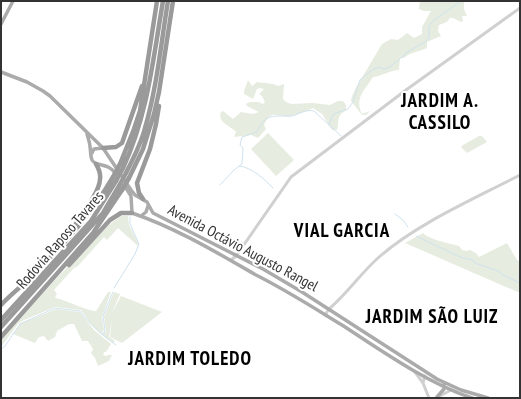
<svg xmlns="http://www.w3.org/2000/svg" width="521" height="399" font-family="'PT Sans Narrow',sans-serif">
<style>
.green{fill:#e6ecdf}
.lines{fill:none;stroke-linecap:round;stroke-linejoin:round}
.stream{stroke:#cfe2ee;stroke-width:1}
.minor{stroke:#d0d0d0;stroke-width:3}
.major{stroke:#ababab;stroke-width:3.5}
.highway{stroke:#9a9a9a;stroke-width:4.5}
.highway-bridge{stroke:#9a9a9a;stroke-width:4.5}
.labels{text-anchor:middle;stroke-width:4;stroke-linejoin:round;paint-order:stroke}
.street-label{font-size:15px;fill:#333;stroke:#fff}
.district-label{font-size:19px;font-weight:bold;letter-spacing:1px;fill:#000;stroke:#fff}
</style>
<rect width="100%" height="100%" fill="#fff"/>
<path class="green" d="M420 1H464V9L467 16H462L463 21 461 22 453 18H450L447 22 439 25 438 31 441 36 427 42V48C419 52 410 52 404 58H400L399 70C391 70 382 76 373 77 365 90 354 98 362 114L370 111 366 115H362L351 101 352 96 357 86 382 44 391 39 398 40 407 33 414 38 422 34V27L431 11H424L419 9Z
M248 80 252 86 257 82 273 84 278 86 284 84 283 99 286 102 291 104 313 103 330 105 338 101H343L346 105V110C335 118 340 119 337 130H332L322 114 313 108C308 111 295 115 289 116 277 117 271 109 264 125L266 129 258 138 251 135 234 137 236 132C230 125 217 123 221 112L223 111 233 119 241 112 253 114 259 112 247 106 246 104C250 101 258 101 263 104L265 102 262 96 259 94 264 89 260 88 257 89 253 99 244 94V91Z
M268 133 294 160 276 176 251 149Z
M479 136H482L487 142 467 153 461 147 463 145Z
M121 216H128L129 225 138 243V246L118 228 107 240 104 237 78 266 74 268 54 290 57 294 55 297 58 299H60C69 302 88 311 96 311L108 292H111L102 317 104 329 103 332H99L90 323 81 310 55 307 24 320 18 324 1 347V339L52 283 109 225Z
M423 233C428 239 451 244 459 246L462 250 466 251 470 250 476 253 479 257 507 243 517 260 520 262V293L405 243Z
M114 292 120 294 112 313 121 296 162 312 122 343 110 337 112 319 109 337 115 341 113 343 101 334 105 333 106 331 104 316Z
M56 309 80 312 94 330 111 344 106 352H104L103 355 106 356 108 355H112L109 361 98 366 95 358 91 353 93 349 88 341H82L74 324H69L57 331 55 337 48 341 44 336 39 337 35 343 13 334 20 324Z"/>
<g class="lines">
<path class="stream" d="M329 125 332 116 336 113 348 109 353 102 360 80 372 70 379 67 384 69 390 67 409 51 425 42 429 38V26L433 21 461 1
M239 166C252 167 265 180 273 188
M220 185 233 171 242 164 243 148 240 145 242 137 257 132C260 127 262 122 266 119 274 114 284 117 292 116 300 114 305 109 314 111L341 136
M395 214 403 220 408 227
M416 236 460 257 473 260 475 263 498 271 503 275 520 283
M114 288 135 254 139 244 130 224V217
M100 333H104L105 330 103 316 113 292
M1 349 5 346 20 324 55 308 80 311C90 325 102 335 116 345"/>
<path class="minor" d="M231 260 236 256 291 177 406 90 520 8
M325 315 329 309C347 294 360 274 378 258 416 224 474 199 520 175
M415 372 423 383
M425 376 423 383 429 398
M438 397 451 390"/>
<path class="major" d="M1 24 13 1
M1 72 27 82 43 91 50 96 103 148 131 190 135 195 147 202 153 213 263 269 302 292 437 379 461 390 488 398
M87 134C88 138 90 143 90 147 91 151 90 156 92 160 96 167 108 162 116 174
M92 153 94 149 103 148
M124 185 131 196 132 213C176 228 216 252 256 275 286 290 314 308 342 325 382 351 427 383 472 398
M141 216 146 212 148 206
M437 397 444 389V384"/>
<path class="highway" d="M103 148 116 147 122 143 142 86
M120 164 134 129 140 111 157 1
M123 168C148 114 153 59 163 1
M126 173C133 159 141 144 145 128 157 87 161 43 168 1
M129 178 143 149 154 114 159 92 173 1
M143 199 139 193 137 183 150 149 156 124 159 106
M72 229C80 218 100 192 100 179 101 173 99 169 96 164
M69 265 110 220 121 213H132
M1 305C11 294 22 286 32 276 63 245 91 215 113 177
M1 320 91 221 116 181
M1 327 63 258 103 213 119 186
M1 337 93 233 122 190"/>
<path class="highway-bridge" d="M113 177 120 164
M116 181 123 168
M119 186 126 173
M122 190 129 178"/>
</g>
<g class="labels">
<g class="street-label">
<text transform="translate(60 240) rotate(-49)" y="5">Rodovia Raposo Tavares</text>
<text transform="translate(243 248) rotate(28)" y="5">Avenida Octávio Augusto Rangel</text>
</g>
<g class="district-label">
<text x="440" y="107">JARDIM A.<tspan x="440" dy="22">CASSILO</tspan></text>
<text x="342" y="237">VIAL GARCIA</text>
<text x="432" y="323">JARDIM SÃO LUIZ</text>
<text x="190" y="365">JARDIM TOLEDO</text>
</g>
</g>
<rect width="521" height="399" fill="none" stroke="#333333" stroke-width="4"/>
</svg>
